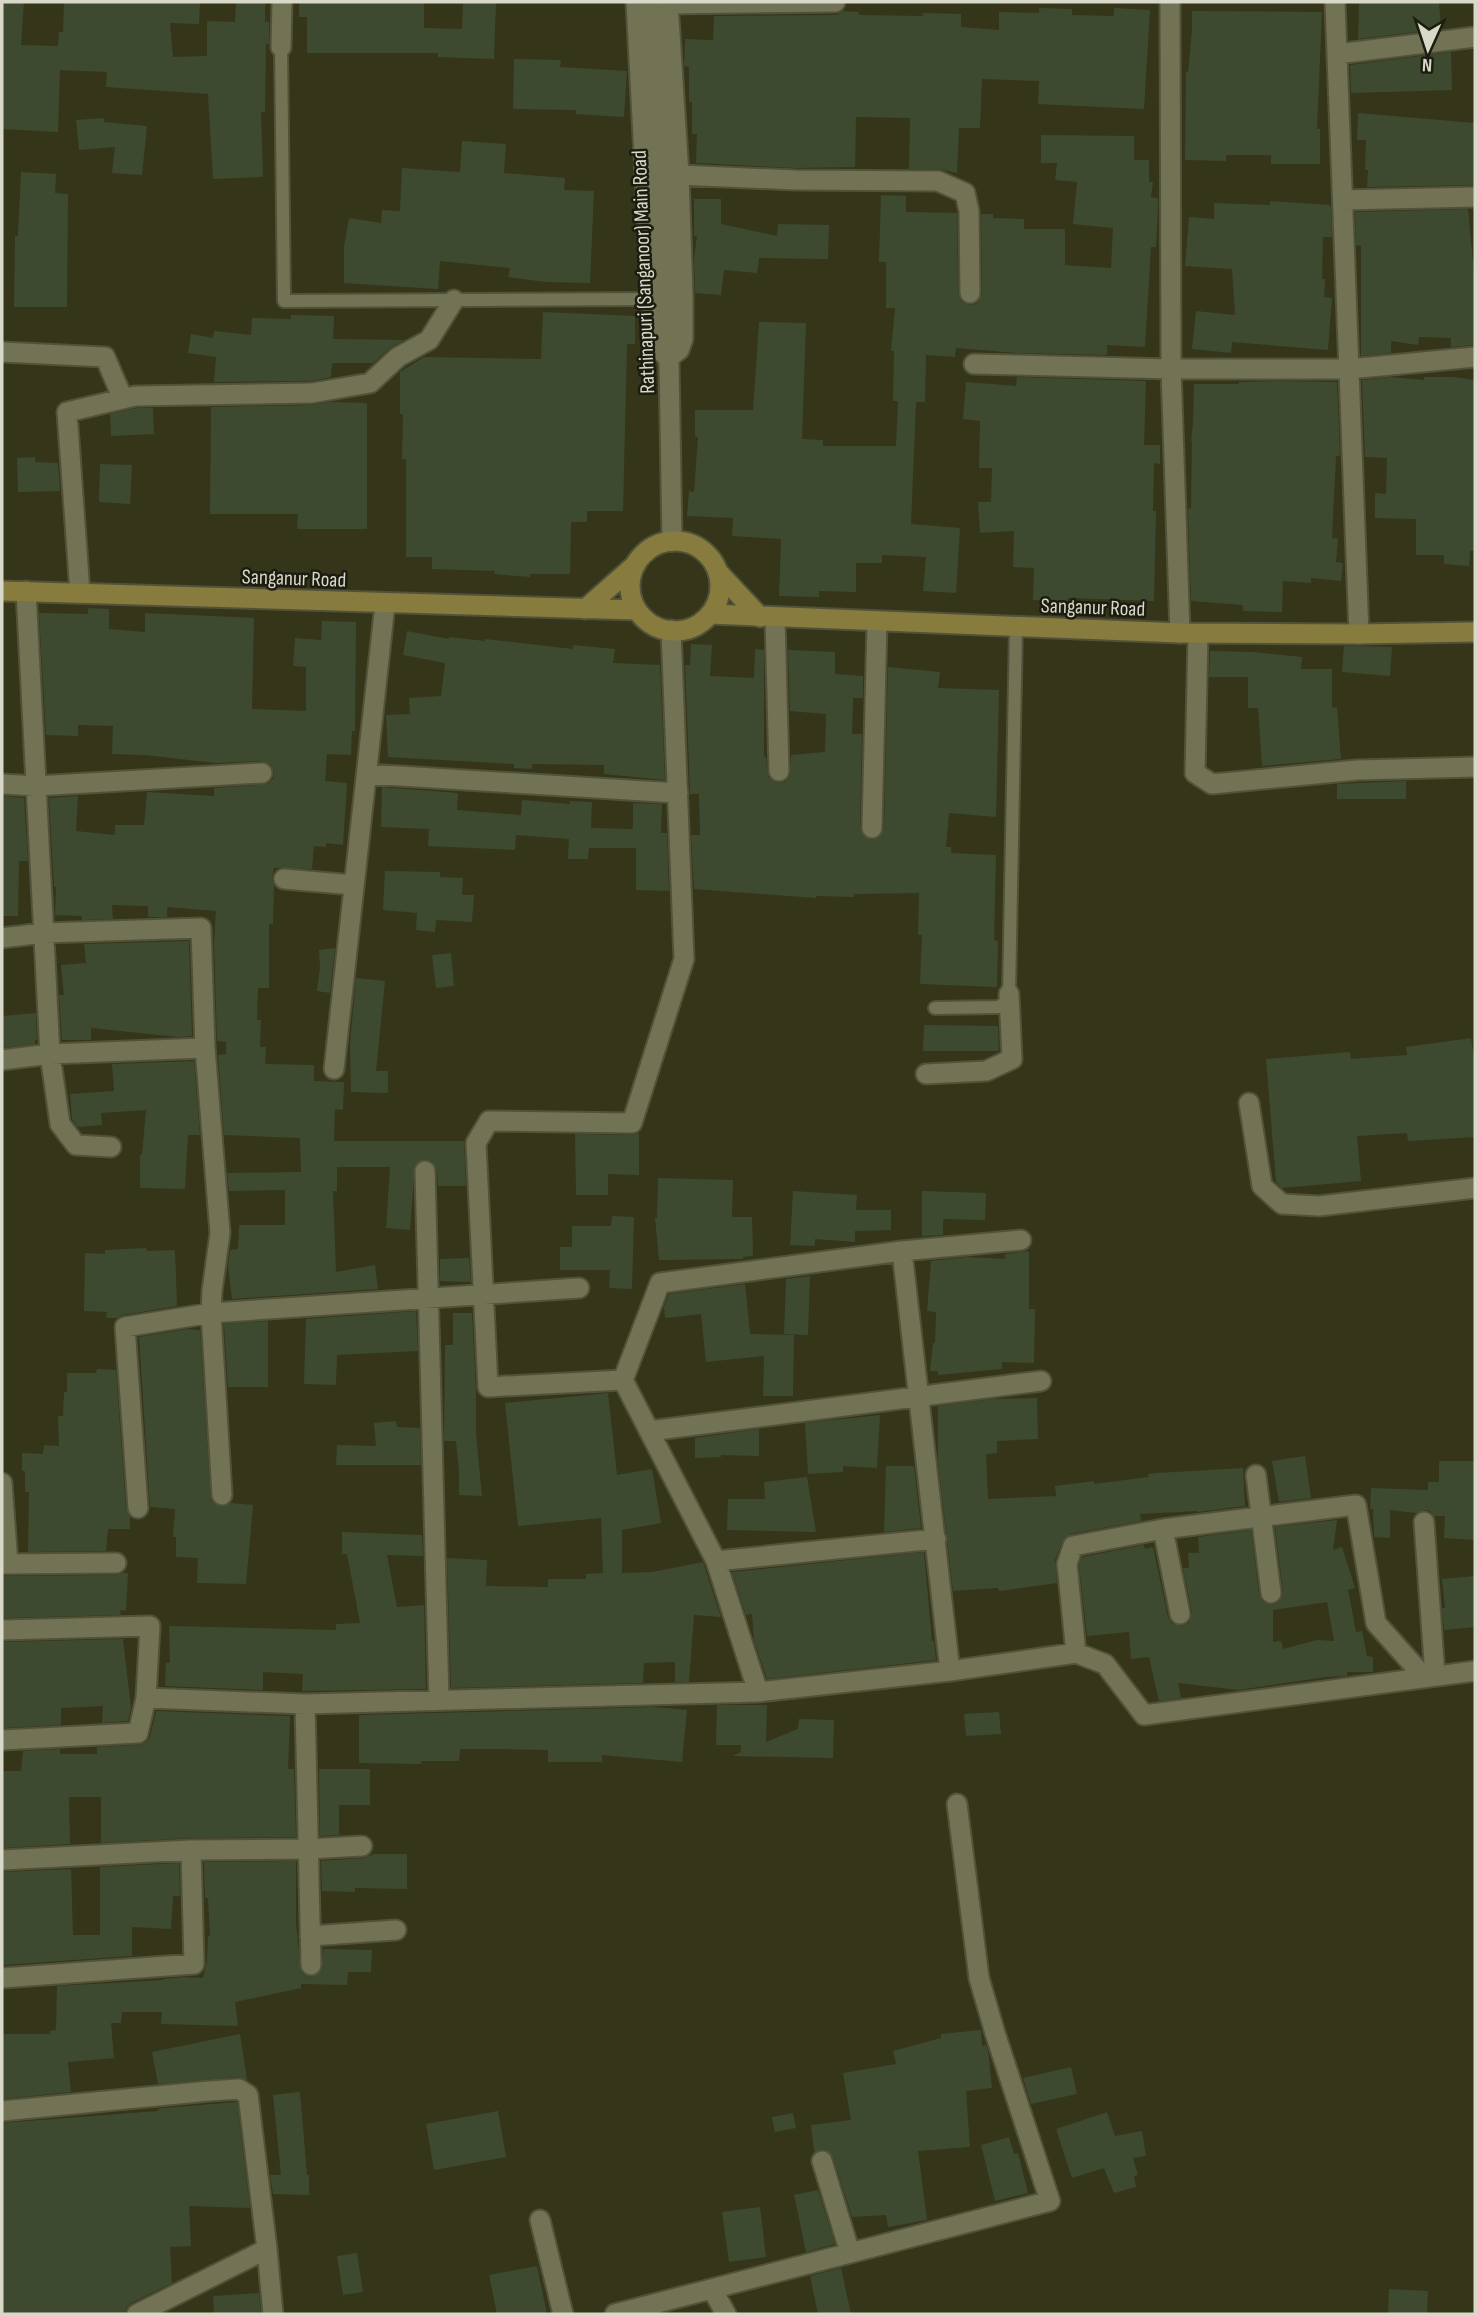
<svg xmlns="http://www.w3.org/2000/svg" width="1477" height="2316" font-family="'Sofia Sans Condensed',sans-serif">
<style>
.building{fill:#3e4a30;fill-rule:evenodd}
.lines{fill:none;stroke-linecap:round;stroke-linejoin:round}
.service-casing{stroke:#515239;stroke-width:16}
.minor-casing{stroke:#515239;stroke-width:23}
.tertiary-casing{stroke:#515239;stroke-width:23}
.secondary-casing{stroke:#515239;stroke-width:23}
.service{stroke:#727354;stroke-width:12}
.minor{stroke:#727354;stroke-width:19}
.tertiary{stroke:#727354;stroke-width:19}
.secondary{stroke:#877c3d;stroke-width:19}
.labels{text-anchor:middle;stroke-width:5;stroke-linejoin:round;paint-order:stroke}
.street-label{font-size:21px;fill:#d8d9c8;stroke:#1c1c10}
</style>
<rect width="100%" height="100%" fill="#353519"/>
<path class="building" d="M2 2H24L21 45 58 46 59 32H63L64 2H200L199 24 170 23 173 57 207 56V21L235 22 236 2H265V22H269V44H266L265 112H261L263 177 213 179 208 94 106 87 107 72 60 70 58 132 2 129Z
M299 2H424V28L462 29 463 2H496L494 59 438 57V53H307V17H299Z
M1359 2H1439L1441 29 1358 39Z
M1039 8 1072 9V15L1114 16V8L1150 10 1144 109 1038 104 1039 81 982 79 980 128H959L957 173 938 169H909L910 118 856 117 855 167 795 168 696 163 697 134H692V102H689V67L684 66 685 39 713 40 714 16 837 15 842 11 859 12V15L923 16V13L961 14V27L999 30V12L1039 13Z
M1192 11 1322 12 1317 129H1320V164H1271V155H1226V161L1185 160 1186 72H1188L1192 31Z
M1451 52 1452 90 1351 93 1350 65Z
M514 59 561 60 560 67 627 71 624 117 576 114V110L513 109Z
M1358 113 1475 123V185L1367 187 1368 170H1365L1366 140H1357Z
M104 118V122L147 126 142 175 112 173 115 147 79 150 76 120Z
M1041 135 1134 136V160H1149V182H1153L1151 197 1158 198V207L1156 247H1151L1145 347 1107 345V355L1017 353 956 348 955 357 926 355 925 402H916L911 524 960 528 956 593 923 591 926 557 882 555V563H856V592L819 591V597L779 596 781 539 732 536 733 518 687 516 689 491 694 492 698 437H695V410H753L759 322 806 323 802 439 823 440V446H896L898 401H893L894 351H891L895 308H886V262H879L881 195 906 196V212L957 213 958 293 960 300 965 304 971 305 977 303 982 294 981 214H993V218L1024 219V229H1065V265L1111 268 1113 228 1073 224 1077 182 1055 180 1057 163H1041Z
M462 141 506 144 504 173 565 178 564 190 594 191 590 283 546 282 508 277 510 268 440 261 438 289 344 283V247L349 218 381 223 382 210 400 211 402 168 460 172Z
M21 172 56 174 55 193 68 194 67 307H14L15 236H18Z
M694 199H721V224L777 236 778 224 829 225 828 259 759 258 757 273 724 270 721 295 695 293 694 259 697 236H694Z
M1270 201 1329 205 1331 207 1332 237H1323L1322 279H1325L1324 297 1332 298 1328 350 1232 342 1231 353 1192 349 1196 311 1235 315 1232 269 1185 266 1189 217 1214 219V203L1270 205Z
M1468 209 1475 284 1474 345 1451 347V338L1419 337 1418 345 1391 341V353L1361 356V246L1356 245 1355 212Z
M543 312 635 316V344H627L623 511H587V522H571L570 574H530V577L494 574 495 571 432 569V557H406V459H402L403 414H400V372L424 357 541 359Z
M291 315 334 316 333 339 404 340 390 348 373 363H332L331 377 311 381 214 382 216 357 188 353 191 334 213 338 214 331 251 335 252 318 291 319Z
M1017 377 1146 381 1144 445H1160V464L1154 463 1153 511H1156L1154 601 1068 598V601L1033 600 1034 568 1013 567 1014 531 980 533 978 502H991L992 468H979L980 421 963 419 966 382 1016 386Z
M1390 377 1424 380V377H1453L1475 380V551H1470L1469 566 1444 564V555H1416V519L1375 518V493L1386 494 1387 458 1365 457 1362 380Z
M1277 381 1337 382 1340 456H1336L1332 538 1338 539 1336 562 1343 563 1341 581 1311 578V583L1283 581 1282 612 1243 611V605L1191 601 1188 509 1191 508 1192 441H1191L1193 423 1194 384H1239V382Z
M330 402 367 403V529H297L298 514H210L211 407 312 405Z
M137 408H153L154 434 111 436 110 414Z
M35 457V462L58 463 60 491 18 492 17 458Z
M100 464 132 465 130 504 99 502Z
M88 608 109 609V629L145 632V613L254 618 252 709 306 711V667L293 666 295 638 321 640 322 621 356 622 355 731H352L351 755 327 754 325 781 347 783 343 845 326 843V847L314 846 312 869 274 868 272 879 274 885 273 924H269V988H258L257 1020H261L260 1047H266L265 1064 314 1065V1081L344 1082 343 1110 335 1109 334 1141H464L466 1186H438L437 1170 431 1161 424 1159 415 1165 410 1230 386 1228 390 1167H337V1191H333L336 1272 375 1265 378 1289 232 1299 228 1266 230 1250 238 1249 239 1225H285V1190L229 1191 227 1173 301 1172 300 1138 224 1135 218 1055 226 1054V1042L217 1041 214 941 216 911 167 907V917H148V906L112 905 113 919 82 920V916L55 915 56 887H54L49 798 78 796 76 831 115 835V825H144L147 792 214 796V788L268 784 273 779 274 773 272 766 262 761 215 763 145 755 112 754 113 726 78 725V736L46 735 39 613 88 614Z
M407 631 449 639V637L485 641V639L573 649V645L615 649 613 663 660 665 665 780 604 774V765L532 764V769L514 768V764L388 757 386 715 410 714 409 698 441 696 445 663 403 655Z
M691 644 712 645 710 676 754 678 755 649 764 650V757H766L768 777 773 781 779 783 785 782 790 776 791 755 825 752 826 714 790 711 788 650 835 652V674L863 676V698H853L852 734H862L860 828 862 834 871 840 878 838 884 828 888 667 940 672 938 688 999 690 996 817 949 813 946 847H951V853L996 855 994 940 998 941 997 987 920 984 922 935H918L919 893 854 894V897L816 896V898L694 889 691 835H700L699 794H690V790L685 665H690Z
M1344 646 1392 647 1390 676 1342 672Z
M1210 651 1253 652 1302 657 1301 669H1332V708L1337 707 1341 759 1262 766 1258 708H1248V677H1209Z
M1406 781V799H1337V784Z
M382 787 458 793 457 810 521 815 522 800 570 804V801L592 802 591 828 633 829V803L662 804 661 833H667L669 891 636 890V848H589L588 859H568L569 839 516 835 515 850 428 846 429 829 381 827Z
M2 796 24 798 28 861H19L18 916H2Z
M385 871 440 872V877L463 878 462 895H474L472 922 436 920 435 932 416 930 417 913 383 910Z
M189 941 192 1036 178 1037 91 1028V1040H62L59 995H64L61 965 86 963 84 944Z
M335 948 330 993 317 991 320 968 319 950Z
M451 953 454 986 436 988 432 955Z
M356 978 385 981 376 1071H388V1093L351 1092 350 1043Z
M36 1013 37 1040H35V1044L2 1048V1016Z
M924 1025 998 1026 999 1051H923Z
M1471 1038 1475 1064V1137L1408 1141 1407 1133 1357 1136 1361 1181 1282 1188 1276 1182 1266 1059 1350 1052 1351 1059 1407 1055 1406 1047Z
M194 1061 200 1135H188L185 1189 140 1188V1155H142L146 1110 101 1113 102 1125 77 1127 72 1119 70 1094 114 1091 112 1064Z
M639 1133V1175L608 1174V1195H576L575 1134 632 1135Z
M658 1178 733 1180 732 1217H752L753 1256 743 1257V1259L659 1260 655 1218H657Z
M793 1191 857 1195 856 1210H891V1230L855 1231V1242L815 1239V1246L790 1245Z
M922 1191 986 1193 985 1220 943 1219V1235L922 1236Z
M612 1216 634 1217 632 1289 609 1288 610 1270H560V1247H572V1226H611Z
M146 1248 147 1251 175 1250 177 1306 123 1315 117 1318H106L107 1312 84 1311 85 1253 105 1254V1250Z
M1029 1251V1309H1035L1034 1363 1002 1362V1369L938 1375V1371H930L933 1343H935L936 1312 927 1311 931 1261 967 1257 1005 1259V1254Z
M469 1258 471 1282 440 1281V1259Z
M810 1276 808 1335 784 1334 786 1279Z
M745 1284 750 1334 794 1335 793 1396H763L764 1356 706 1362 701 1314 665 1318 664 1307 669 1294Z
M416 1311 418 1351 337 1355 336 1385 304 1384 306 1319Z
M453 1313H472L476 1390V1434L482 1496 459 1495V1471L456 1441H444L445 1345H453Z
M268 1321V1387H228L224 1324Z
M187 1329 200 1330 211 1501 222 1507 231 1503 253 1505 246 1584 197 1583 198 1558 176 1557V1537H173L175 1509 150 1507 139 1337Z
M97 1369 116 1370 126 1509 130 1517V1529H108L106 1551 28 1552 29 1492H25V1471H22V1453L43 1454 44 1445 59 1446 58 1416H63L64 1392H67V1373H96Z
M608 1393 617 1475 652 1469 661 1523 622 1530V1573L652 1572 703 1562 721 1617 694 1615 689 1682H675V1662L644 1663 643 1683 451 1688 447 1558 487 1560 486 1586 548 1587V1579H586V1574L603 1573 601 1518 518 1526 505 1403Z
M1037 1398 1038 1439 997 1441V1453L986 1454 988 1499 1056 1496 1055 1486 1094 1481V1484L1149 1477 1148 1474 1157 1473 1243 1468 1245 1506 1198 1512 1197 1511 1140 1514 1141 1521 1071 1534 1062 1542 1055 1560 1057 1583 999 1591 998 1588 953 1591 938 1462V1406L993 1399Z
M880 1415 877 1468 843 1466V1472L808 1474 805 1423Z
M396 1421 397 1427 420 1428 421 1465H336L337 1445 376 1446 374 1423Z
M759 1429V1456L721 1455V1457L695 1458V1438Z
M1305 1456 1311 1498 1279 1502 1272 1461Z
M1439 1461H1475V1540L1444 1538 1445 1516H1434L1430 1511 1424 1510 1416 1513 1390 1510V1538L1374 1537 1373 1509H1370L1371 1488 1428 1490V1482H1439Z
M886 1466H914L921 1528 884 1532Z
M807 1477 816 1532 727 1530 728 1499H765L764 1482Z
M1337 1520 1333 1550 1342 1547 1355 1588 1348 1590 1356 1632 1362 1631 1367 1656 1373 1657V1672H1347V1676L1326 1677 1239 1690 1178 1683 1181 1698 1159 1701 1149 1657 1131 1659 1129 1632 1087 1636 1079 1565 1082 1557 1144 1545 1145 1549 1153 1547 1168 1617 1171 1623 1182 1626 1189 1623 1192 1612 1183 1568H1189L1188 1553H1199L1198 1537 1251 1530 1259 1595 1262 1601 1272 1605 1279 1602 1283 1592 1275 1527ZM1327 1602 1334 1641 1317 1640 1283 1649 1281 1641 1273 1642V1610Z
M342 1532 422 1535 423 1556 387 1555 397 1607 424 1605 426 1689 302 1691 303 1674 263 1672V1690L165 1686 166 1663H170L169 1626 336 1630V1624L360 1623 347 1554H342Z
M924 1552 932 1641H934L936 1660 767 1679 754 1640 752 1614 746 1615 732 1572Z
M123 1573H128L126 1611 120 1610 121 1615 2 1618V1576L116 1575Z
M1475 1576V1627L1444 1630 1442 1608H1445L1442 1579Z
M123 1639 131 1708 128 1721 102 1723 103 1706 61 1708V1725L2 1728V1642Z
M717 1705H767L766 1742 798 1729 799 1719 834 1720 833 1758 732 1756 741 1752V1745H716Z
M655 1707 687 1710 682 1762 602 1755V1762H548V1750L498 1749H460L459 1761H421V1764L359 1763V1715Z
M156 1711 290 1716 288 1769H294L296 1837 191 1838 101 1843V1797H69L70 1844 2 1848V1771H21L23 1751 60 1749V1754H97V1747L139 1745 146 1742 150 1737Z
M999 1712 1001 1734 966 1736 964 1714Z
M319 1769H370V1805H339V1835L320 1836Z
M374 1854H407V1889L355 1888V1892L322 1891 321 1861 363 1858Z
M296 1861V1923L301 1972 306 1976 312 1977 321 1971 323 1949 372 1950 371 1972H348L347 1985 301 1984V1988L235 2002 238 2026 161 2024 162 2012H122L121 2023H111L114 2058 68 2062 71 2092 2 2099V2034H50V2031L56 2030 57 1986 163 1980V1979L184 1977 203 1978 207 1961 208 1936H210L208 1898H205L204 1862Z
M179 1863 180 1896H173L171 1929 132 1927V1956L2 1965V1872L71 1869 73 1935H100V1867Z
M981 2030 982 2046 986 2045 988 2050 992 2088 966 2091 970 2147 918 2151 927 2220 888 2227 886 2215 852 2217 833 2157 825 2149 814 2152 811 2125 851 2120 843 2073 896 2064 893 2051 941 2038V2034Z
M240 2034 247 2080 238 2077 158 2084 152 2052Z
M1071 2067 1077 2094 1031 2104 1023 2078Z
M300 2092 307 2175H309V2195L273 2194 270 2175H281L273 2095Z
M237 2102 250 2208 189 2206 191 2246 170 2247 172 2283 131 2303 126 2308 125 2314H2V2123L158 2111V2109L163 2108Z
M498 2111 506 2157 434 2170 426 2124Z
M1107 2112 1115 2136 1142 2131 1146 2156 1133 2158 1138 2175 1134 2176 1136 2187 1114 2193 1104 2168 1072 2178 1056 2129Z
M793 2113 796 2128 775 2132 772 2117Z
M1009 2137 1014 2154 1018 2153 1028 2193 995 2201 981 2145Z
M818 2190 835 2244 806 2252 794 2195Z
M760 2207 766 2257 729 2262 722 2212Z
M357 2253 363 2292 343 2295 337 2256Z
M537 2266 547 2314H497L489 2275Z
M841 2268 851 2314H818L810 2276Z
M1389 2289 1428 2291 1427 2314H1388Z
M259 2293 261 2314H214L213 2296Z"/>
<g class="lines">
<g class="service-casing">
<path id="service" d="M281 47 284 301 652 299
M935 1008 999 1007 1006 1002 1009 994 1016 627"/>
</g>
<g class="minor-casing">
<path id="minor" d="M636 2 653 330C654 343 659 349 668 358L679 350 683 339V295L679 175 668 2
M1170 2 1171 369 1180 633
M1335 2 1359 634
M668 4 835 2
M281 47 282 2
M1337 54 1475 37
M679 175 795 180 938 181 965 193 969 211 970 293
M1343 200 1475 197
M2 352 105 357 123 399
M974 364 1171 369H1349L1475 357
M26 591 50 1054 60 1124 76 1145 111 1147
M80 593 67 412 135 396 312 393 370 383 398 357 429 340 454 300
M775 618 779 771
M671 630 684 959 632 1123 489 1121 476 1143 488 1387 623 1380 716 1561 758 1692
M1198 634 1195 773 1212 784 1357 770 1475 767
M367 774 678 793
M2 784 36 786 262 773
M872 828 877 622
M284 879 354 885
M2 938 43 933 201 928 205 1048 50 1054 2 1060
M205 1048 220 1233 212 1291 211 1313 222 1495
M334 1069 385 604
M926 1074 986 1071 1012 1059 1009 994
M1249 1103 1262 1186 1282 1204 1319 1206 1475 1188
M425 1171 439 1700
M902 1251 1021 1240
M623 1380 660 1283 902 1251 950 1671
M649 1431 1041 1381
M1256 1475 1271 1593
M2 1483 8 1564
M138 1508 125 1327 211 1313 579 1288
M1424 1522 1435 1676
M716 1561 936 1539
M2 1564 116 1563
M1180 1614 1163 1529 1356 1505 1376 1623 1424 1677
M2 1630 150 1626 146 1698
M1076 1653 1067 1564 1073 1546 1163 1529
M305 1704 311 1965
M2 1740 138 1733 146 1698 305 1704 758 1692 950 1671 1076 1653 1105 1664 1144 1715 1475 1671
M2 1860 191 1850 308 1849 362 1846
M310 1936 396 1930
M2 1978 194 1964 191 1850
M2 2111 209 2091 239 2089 248 2095 267 2249 137 2314
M822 2161 850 2253
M540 2220 563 2314
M267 2249 273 2314
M712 2289 726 2314
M615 2314 1050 2201 995 2033 979 1978 957 1804"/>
</g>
<g class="tertiary-casing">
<path id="tertiary" d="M654 2 668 300 672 541"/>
</g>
<g class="secondary-casing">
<path id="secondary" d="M630 586a45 45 0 1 1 90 0a45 45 0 1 1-90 0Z
M718 572 760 617
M2 591 636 610
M585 609 636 564
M710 614 1180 633 1359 634 1475 632"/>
</g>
<use href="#service" class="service"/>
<use href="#minor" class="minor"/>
<use href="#tertiary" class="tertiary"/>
<use href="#secondary" class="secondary"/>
</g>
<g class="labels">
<g class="street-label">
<text transform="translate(643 272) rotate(-92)" y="7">Rathinapuri (Sanganoor) Main Road</text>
<text transform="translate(294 578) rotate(2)" y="7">Sanganur Road</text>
<text transform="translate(1093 607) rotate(2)" y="7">Sanganur Road</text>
</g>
</g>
<rect width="1477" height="2316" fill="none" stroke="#d8d9c8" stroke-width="7"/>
<g transform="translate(1428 49) rotate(183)" stroke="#1c1c10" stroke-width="5" paint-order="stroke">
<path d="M0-5L12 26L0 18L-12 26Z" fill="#d8d9c8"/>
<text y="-10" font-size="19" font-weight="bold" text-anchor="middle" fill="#d8d9c8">N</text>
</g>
</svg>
